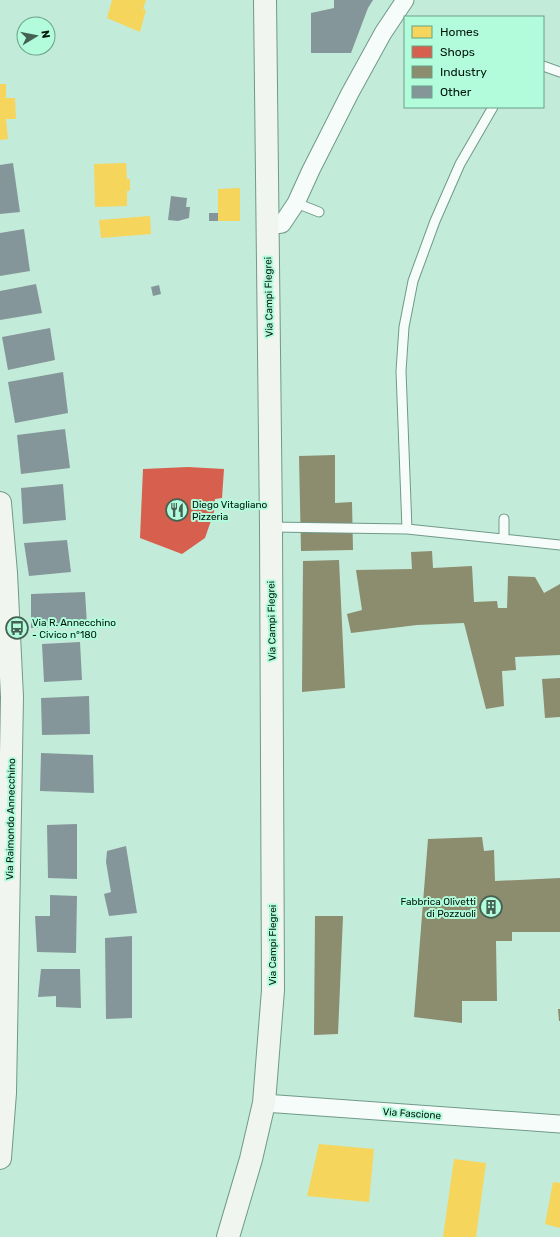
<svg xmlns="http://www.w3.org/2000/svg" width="560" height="1237" font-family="Rubik,sans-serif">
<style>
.homes{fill:#f6d55c}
.shops{fill:#d6604d}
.industry{fill:#8c8c6e}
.building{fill:#85969b}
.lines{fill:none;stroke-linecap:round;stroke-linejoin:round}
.lane-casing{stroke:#70998a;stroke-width:11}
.street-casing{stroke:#70998a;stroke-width:19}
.secondary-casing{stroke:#70998a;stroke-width:24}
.lane{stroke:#f6fcf9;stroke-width:9}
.street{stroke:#f6fcf9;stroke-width:17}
.secondary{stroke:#f0f5f0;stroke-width:22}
.labels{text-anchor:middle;stroke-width:4;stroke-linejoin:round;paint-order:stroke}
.street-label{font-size:10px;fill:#00160c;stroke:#b2fcdb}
.poi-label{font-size:10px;fill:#00160c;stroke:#b2fcdb;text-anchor:start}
</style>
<rect width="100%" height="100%" fill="#c3ebd9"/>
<path class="homes" d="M112 0H146L143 9 146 10 140 32 107 18Z
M0 84H6V98H15L16 119H6L8 139 0 140Z
M126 163 127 179H130V191H127V206L95 207 94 164Z
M240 188V221H218V189Z
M150 216 151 234 101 238 99 220Z
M319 1144 374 1149 369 1202 307 1196Z
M454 1159 486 1163 476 1237H443Z
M553 1182 560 1183V1228L545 1224Z"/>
<path class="shops" d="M188 467 224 469 222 498 215 499 214 512 205 538 182 554 140 538 143 469Z"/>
<path class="industry" d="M335 455V503L352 502 353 550 301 551 299 456Z
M432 551 433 568 472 566 474 602 497 601 498 608H507L508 576 535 577 544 593 560 584V655L515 657 516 670 502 671 504 706 486 709 464 623 417 625 351 633 347 614 362 610 356 570 412 569 411 552Z
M339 560 345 688 302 692 303 561Z
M560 678V717L545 718 542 679Z
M482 837 484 851 494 850 495 881 560 878V932H512V941H496L497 1001H462V1023L414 1017 428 839Z
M315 916H343L338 1034 314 1035Z
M558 1009H560V1021H559Z"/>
<path class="building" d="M334 0H373L368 8 351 53H311V13L334 8Z
M13 163 20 212 0 214V165Z
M171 196 187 198 186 207H190L189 218 178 221 168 220Z
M209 213H218V221H209Z
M24 229 30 271 0 276V233Z
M36 284 42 313 0 320V291Z
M159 285 161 294 153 296 151 287Z
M50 328 55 360 8 370 2 337Z
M63 372 68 413 15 423 8 382Z
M65 429 70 468 21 474 17 435Z
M63 484 66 520 23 524 21 488Z
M67 540 71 572 29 576 24 543Z
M85 592 87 625 31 628V594Z
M80 642 82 680 44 682 42 644Z
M89 696 90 734 42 735 41 698Z
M41 753 93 755 94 793 40 791Z
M77 824V879L48 878 47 825Z
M126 846 137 913 109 916 104 894 111 892 106 862 107 851Z
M50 895 77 896 76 953 37 952 35 916H50Z
M132 936V1018L106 1019 105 938Z
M41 969H80L81 1008 56 1007V996L38 997Z"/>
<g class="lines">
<g class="lane-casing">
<path id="lane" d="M543 66 560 72
M296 203 319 212
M504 519V539
M271 527 407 529 560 545
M407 529 401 371 404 327 413 281 435 221 460 164 493 107"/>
</g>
<g class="street-casing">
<path id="street" d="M267 226 282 224 296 203 311 170 350 93 383 33 405 0
M264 1103 560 1124"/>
</g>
<g class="secondary-casing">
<path id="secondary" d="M0 503 6 573 12 697 5 1093 0 1158
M228 1237 251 1159 264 1103 273 990 271 527 265 0"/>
</g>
<use href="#lane" class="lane"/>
<use href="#street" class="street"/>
<use href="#secondary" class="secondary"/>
</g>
<defs>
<g id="restaurant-ring" transform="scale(1.15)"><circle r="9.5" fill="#b2fcdb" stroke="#446154" stroke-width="1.5"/><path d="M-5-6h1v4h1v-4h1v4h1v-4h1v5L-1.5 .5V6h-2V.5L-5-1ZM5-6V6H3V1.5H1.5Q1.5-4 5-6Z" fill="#446154"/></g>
<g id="bus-ring" transform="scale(1.15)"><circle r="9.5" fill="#b2fcdb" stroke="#446154" stroke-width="1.5"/><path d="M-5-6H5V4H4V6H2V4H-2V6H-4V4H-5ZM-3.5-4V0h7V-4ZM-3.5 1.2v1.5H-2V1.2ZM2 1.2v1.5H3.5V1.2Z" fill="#446154"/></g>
<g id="building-ring" transform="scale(1.15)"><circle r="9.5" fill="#b2fcdb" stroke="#446154" stroke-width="1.5"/><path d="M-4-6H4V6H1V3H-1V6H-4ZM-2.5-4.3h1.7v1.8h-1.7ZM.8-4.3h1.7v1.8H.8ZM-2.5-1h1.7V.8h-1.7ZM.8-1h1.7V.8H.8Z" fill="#446154"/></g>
</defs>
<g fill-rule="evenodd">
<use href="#restaurant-ring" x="177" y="510"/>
<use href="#bus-ring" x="17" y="628"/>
<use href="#building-ring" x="491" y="907"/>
</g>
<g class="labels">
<g class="street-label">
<text transform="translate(268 297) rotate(-91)" y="4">Via Campi Flegrei</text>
<text transform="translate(271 621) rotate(-91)" y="4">Via Campi Flegrei</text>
<text transform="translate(10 819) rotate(-89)" y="4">Via Raimondo Annecchino</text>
<text transform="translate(272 945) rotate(-90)" y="4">Via Campi Flegrei</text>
<text transform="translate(412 1113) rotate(4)" y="4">Via Fascione</text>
</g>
<g class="poi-label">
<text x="192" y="508">Diego Vitagliano<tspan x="192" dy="12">Pizzeria</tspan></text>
<text x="32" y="626">Via R. Annecchino<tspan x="32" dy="12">- Civico n°180</tspan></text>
<text x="476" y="905" text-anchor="end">Fabbrica Olivetti<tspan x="476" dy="12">di Pozzuoli</tspan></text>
</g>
</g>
<rect x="404" y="16" width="140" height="92" fill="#b2fcdb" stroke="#6ba088"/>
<rect x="412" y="26" width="20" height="12" fill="#f6d55c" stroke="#6ba088"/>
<text x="440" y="36" font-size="12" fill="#00160c">Homes</text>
<rect x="412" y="46" width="20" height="12" fill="#d6604d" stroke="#6ba088"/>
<text x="440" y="56" font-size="12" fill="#00160c">Shops</text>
<rect x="412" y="66" width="20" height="12" fill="#8c8c6e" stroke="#6ba088"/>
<text x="440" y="76" font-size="12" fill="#00160c">Industry</text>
<rect x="412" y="86" width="20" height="12" fill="#85969b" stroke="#6ba088"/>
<text x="440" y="96" font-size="12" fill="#00160c">Other</text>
<g transform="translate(36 36) rotate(80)"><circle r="19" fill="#b2fcdb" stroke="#6ba088"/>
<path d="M0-3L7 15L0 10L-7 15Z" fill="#446154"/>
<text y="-6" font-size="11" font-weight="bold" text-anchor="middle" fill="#00160c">N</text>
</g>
</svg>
